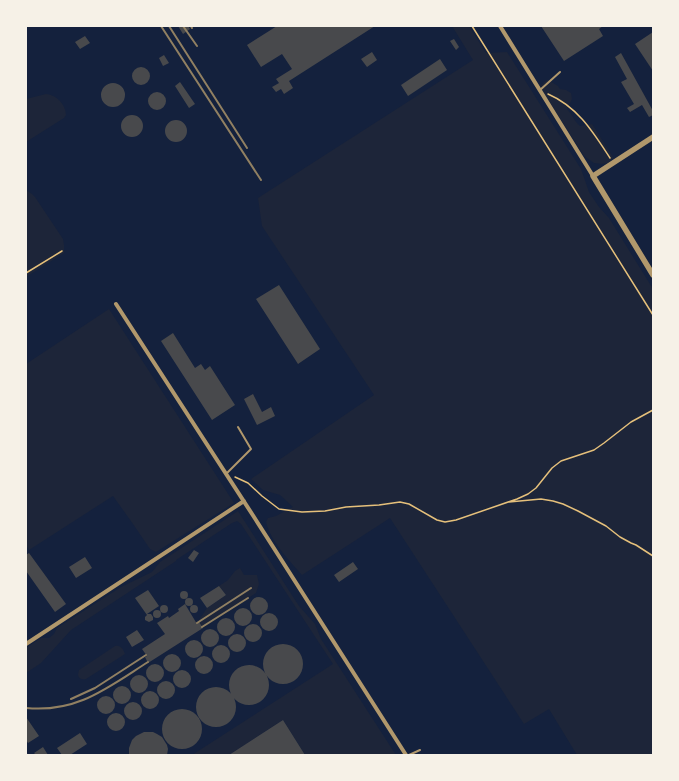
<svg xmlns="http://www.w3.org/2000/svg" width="679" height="781" font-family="'PT Sans Narrow',sans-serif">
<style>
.green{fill:#1d2539}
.building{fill:#48494c}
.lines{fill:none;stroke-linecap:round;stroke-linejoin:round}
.path{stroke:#e5c07b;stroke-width:1.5}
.service{stroke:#b1986c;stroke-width:2}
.minor{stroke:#b1986c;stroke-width:4}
.tertiary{stroke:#b1986c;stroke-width:5.5}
.rail{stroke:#918062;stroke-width:2}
</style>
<rect width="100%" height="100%" fill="#14213d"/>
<path class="green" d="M452 26H469L486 53 507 52 581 169 589 192 599 207 609 218 653 289V755H577L549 709 524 724 390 518 302 575C289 560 271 542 266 522L268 518 276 516 293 507 280 495 263 490 251 479 374 395 262 226 258 198 473 60Z
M548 80 558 86 560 89 566 90 571 93 572 99 567 109C572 114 574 121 580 126L592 124 611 154 613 158 608 163 602 164 594 163 584 156 558 115 545 95 541 86 544 82Z
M46 94C57 95 66 105 66 115L64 118 26 142V99Z
M26 190 32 194 35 197 63 239 64 245V253L26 277Z
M109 309 234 503 156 552 150 549 133 524 113 496 29 550 26 545V364Z
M238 511 288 589 299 606 315 624 321 639 396 755H305L283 720 229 755H192L333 664 241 524 237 521 232 523 176 560V561L71 630 41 663 26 673V648L41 638H49L54 634 57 628 121 587 152 572 160 562Z
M240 568 244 575H257L259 584 256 593 203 628 200 623 197 624V623L207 608 226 595 219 586 228 580 235 571Z
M115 646C121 645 123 649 125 654L86 679C82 680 79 679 78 675L79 670Z"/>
<path class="building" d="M178 26H188L190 29 183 34Z
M277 26H375L289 81 293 88 284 94 281 89 276 92 272 87 279 83 276 79 292 69 282 54 261 67 247 45Z
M541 26H603L599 29 603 36 564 61Z
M653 32V71L635 44Z
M85 36 90 43 80 49 75 42Z
M454 39 459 47 456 50 450 41Z
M372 52 377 60 367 67 361 59Z
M621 53 653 111V115L649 117 642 105 630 112 627 108 634 104 621 82 627 79 615 57Z
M164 55 169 63 163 66 159 58Z
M440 59 447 70 408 96 401 85Z
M132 76a9 9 0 1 1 18 0a9 9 0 1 1-18 0Z
M180 82 195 104 189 108 175 86Z
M101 95a12 12 0 1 1 24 0a12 12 0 1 1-24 0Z
M148 101a9 9 0 1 1 18 0a9 9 0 1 1-18 0Z
M121 126a11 11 0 1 1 22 0a11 11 0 1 1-22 0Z
M165 131a11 11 0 1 1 22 0a11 11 0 1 1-22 0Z
M279 285 320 349 298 364 256 299Z
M173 333 195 368 201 364 205 370 210 366 235 405 212 420 161 341Z
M253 394 262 412 271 407 275 416 257 425 244 399Z
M194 550 199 553 193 562 188 558Z
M29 553 66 604 55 612 26 571V555Z
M85 557 92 568 76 578 69 567Z
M353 562 358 569 339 582 334 575Z
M219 586 226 595 207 608 200 598Z
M148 590 159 606 147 614H151L153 617V620L149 622 145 620V617L147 615 135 598Z
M180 595a4 4 0 1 1 8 0a4 4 0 1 1-8 0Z
M250 606a9 9 0 1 1 18 0a9 9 0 1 1-18 0Z
M185 602a4 4 0 1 1 8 0a4 4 0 1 1-8 0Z
M185 604 197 624 199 622 203 628 148 663 145 657 147 656 142 649 165 634 157 623 168 616 169 618 179 611 178 609Z
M160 609a4 4 0 1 1 8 0a4 4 0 1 1-8 0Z
M190 609a4 4 0 1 1 8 0a4 4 0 1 1-8 0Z
M234 617a9 9 0 1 1 18 0a9 9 0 1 1-18 0Z
M153 614a4 4 0 1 1 8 0a4 4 0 1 1-8 0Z
M260 622a9 9 0 1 1 18 0a9 9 0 1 1-18 0Z
M217 627a9 9 0 1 1 18 0a9 9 0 1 1-18 0Z
M244 633a9 9 0 1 1 18 0a9 9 0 1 1-18 0Z
M201 638a9 9 0 1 1 18 0a9 9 0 1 1-18 0Z
M137 630 144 640 132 647 126 637Z
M228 643a9 9 0 1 1 18 0a9 9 0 1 1-18 0Z
M185 649a9 9 0 1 1 18 0a9 9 0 1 1-18 0Z
M263 664a20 20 0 1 1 40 0a20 20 0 1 1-40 0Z
M212 654a9 9 0 1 1 18 0a9 9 0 1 1-18 0Z
M163 663a9 9 0 1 1 18 0a9 9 0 1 1-18 0Z
M195 665a9 9 0 1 1 18 0a9 9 0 1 1-18 0Z
M146 673a9 9 0 1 1 18 0a9 9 0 1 1-18 0Z
M229 685a20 20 0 1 1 40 0a20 20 0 1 1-40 0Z
M173 679a9 9 0 1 1 18 0a9 9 0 1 1-18 0Z
M130 684a9 9 0 1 1 18 0a9 9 0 1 1-18 0Z
M157 690a9 9 0 1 1 18 0a9 9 0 1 1-18 0Z
M113 695a9 9 0 1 1 18 0a9 9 0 1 1-18 0Z
M196 707a20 20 0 1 1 40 0a20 20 0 1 1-40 0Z
M141 700a9 9 0 1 1 18 0a9 9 0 1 1-18 0Z
M97 705a9 9 0 1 1 18 0a9 9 0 1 1-18 0Z
M124 711a9 9 0 1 1 18 0a9 9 0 1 1-18 0Z
M162 729a20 20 0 1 1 40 0a20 20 0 1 1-40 0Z
M107 722a9 9 0 1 1 18 0a9 9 0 1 1-18 0Z
M26 717 39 736 28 743 26 740Z
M283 720 305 755H229Z
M144 732H153L157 734 162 737 167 745 168 749 167 755H129V748L132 740 136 736Z
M80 733 87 744 70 755H62L57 748Z
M43 747 48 755H36L34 753Z"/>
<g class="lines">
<path class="path" d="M472 26 653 315
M548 94C578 107 593 132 610 158
M26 273 62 251
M235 477 248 483 262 496 279 509 302 512 325 511 346 507 379 505 400 502 409 504 437 520 445 522 456 520 517 499 528 494 536 488 552 468 561 461 594 450 604 443 631 422 653 410
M509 502 541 499 553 501 563 504 578 511 606 526 620 537 631 543 636 545 653 556"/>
<path class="service" d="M540 90 560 72
M227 473 251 449 238 427
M26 754 27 755
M409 755 420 750"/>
<path class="minor" d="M500 26 593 176
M116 304 254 517 406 755
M26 644 244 501"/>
<path class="tertiary" d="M653 137 593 176 653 275"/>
<path class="rail" d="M161 26 261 180
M169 26 247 148
M183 26 197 46
M191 26 192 28
M197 623 251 588
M202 627 248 598
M71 699 95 688 146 655
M26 708C77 713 107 688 148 662"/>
</g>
<rect width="679" height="781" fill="none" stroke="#f6f1e7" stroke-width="54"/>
</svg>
